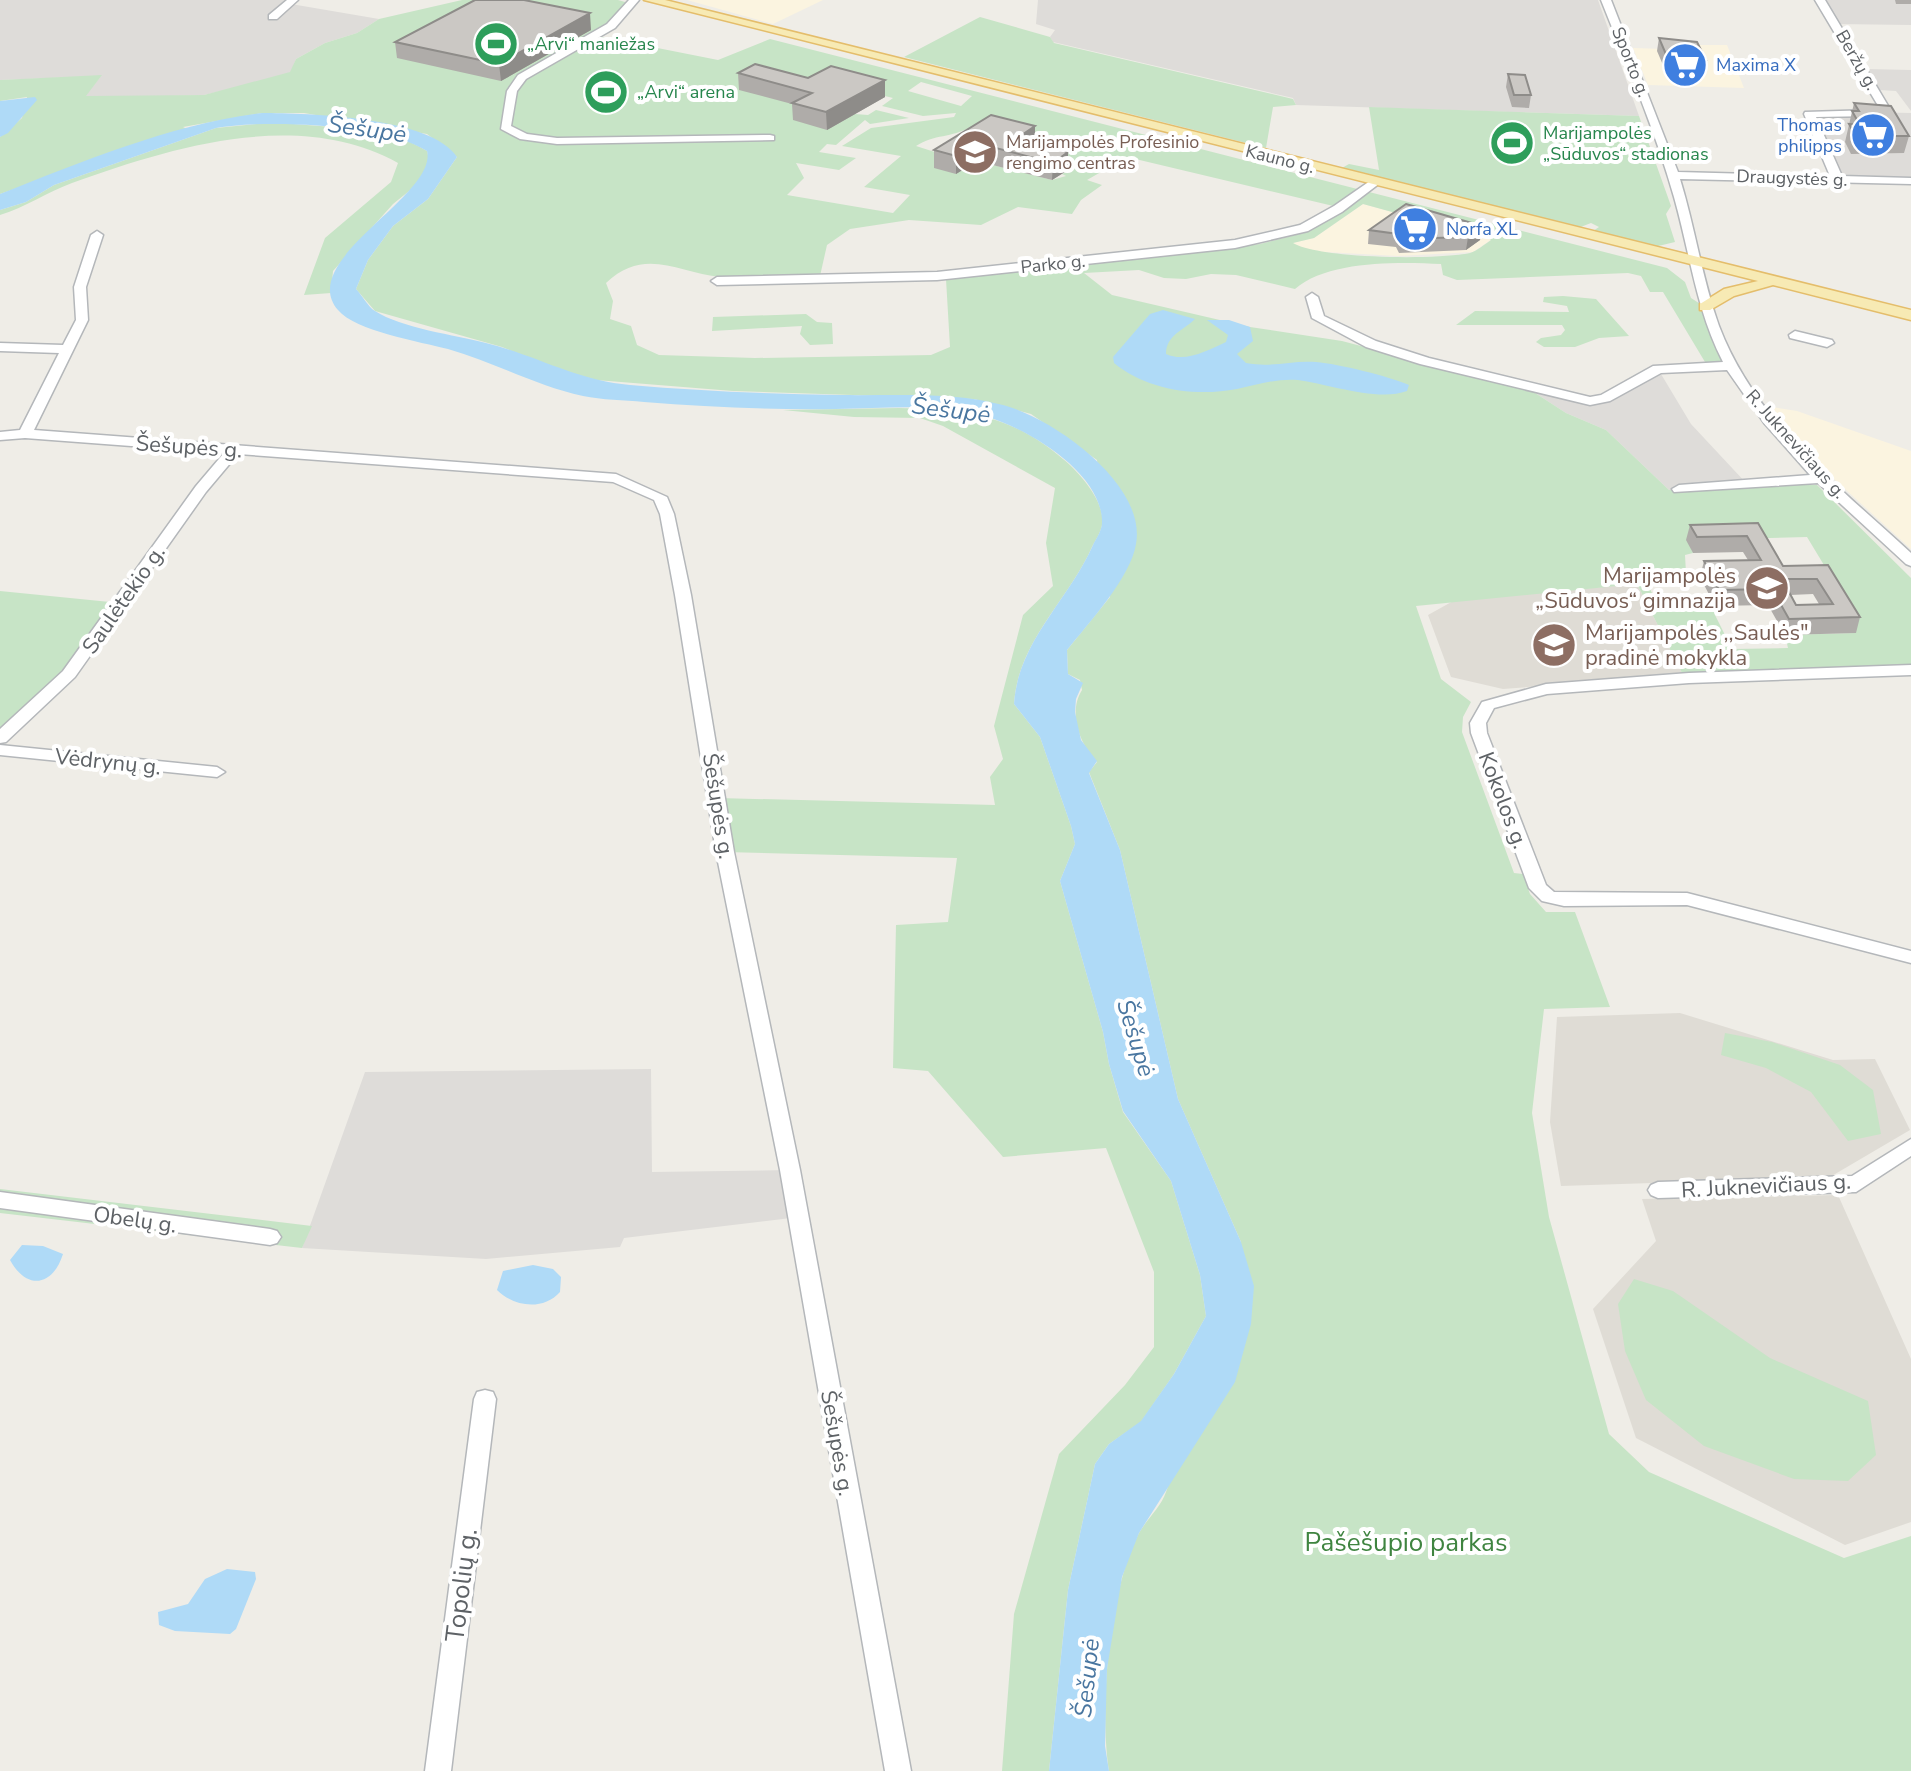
<svg xmlns="http://www.w3.org/2000/svg" width="1911" height="1771" font-family="'Nunito Sans',sans-serif">
<style>
.commercial{fill:#fbf4e0}
.industrial{fill:#dedcd9}
.education{fill:#dfdcd5}
.green{fill:#c7e4c6;fill-rule:evenodd}
.water{fill:#afdaf7}
.lines{fill:none;stroke-linecap:round;stroke-linejoin:round}
.minor-casing{stroke:#b4b7ba;stroke-width:3}
.major-casing{stroke:#e4bd6b;stroke-width:3}
.minor{fill:#fff;fill-rule:evenodd}
.major{fill:#f7eab4;fill-rule:evenodd}
.wall{fill:#afaca9;fill-rule:evenodd}
.shaded-wall{fill:#8e8c89}
.building{fill:#cbc8c4;stroke:#8e8c89;stroke-width:2;fill-rule:evenodd}
.labels{text-anchor:middle;stroke-width:8;stroke-linejoin:round;paint-order:stroke}
.far-leisure-label{font-size:18px;fill:#27864d;stroke:#fff;text-anchor:start}
.far-street-label{font-size:18px;fill:#5e6266;stroke:#fff}
.far-shop-label{font-size:18px;fill:#366cbe;stroke:#fff;text-anchor:start}
.far-education-label{font-size:18px;fill:#785e54;stroke:#fff;text-anchor:start}
.street-label{font-size:22px;fill:#5e6266;stroke:#fff}
.education-label{font-size:22px;fill:#785e54;stroke:#fff;text-anchor:end}
.water-label{font-size:24px;font-style:italic;fill:#4976a0;stroke:#fff}
.near-park-label{font-size:26px;fill:#3f8440;stroke:#fff}
.near-street-label{font-size:26px;fill:#5e6266;stroke:#fff}
</style>
<rect width="100%" height="100%" fill="#efede7"/>
<path class="commercial" d="M687 0H823L773 24Z
M1697 45H1727L1744 88 1648 85 1633 48 1698 50Z
M1363 204 1492 239 1473 252 1398 256 1307 251 1292 243 1314 238Z
M1766 406 1797 411 1911 451V549L1812 459Z"/>
<path class="industrial" d="M0 0H293L291 4 379 19 357 33 325 43 296 59 291 72 274 79 204 95 101 98 85 96 101 76 0 80Z
M1038 0H1598L1639 116 1296 105 1293 98 1053 42 1050 37 1055 30 1036 24Z
M1820 0H1911V25L1836 24Z
M1867 69 1911 70V111L1896 91 1879 90Z
M1816 111 1911 113V181L1838 180 1809 114Z
M1658 369 1691 424 1747 484 1669 490 1606 430 1566 413 1532 391 1590 401Z
M651 1069 652 1172 790 1170 791 1218 624 1238 620 1247 486 1259 302 1248 365 1072Z"/>
<path class="education" d="M1637 584 1683 675 1503 689 1451 677 1428 615 1455 600Z
M1680 1013 1833 1060 1875 1059 1910 1130 1830 1177 1561 1186 1550 1122 1557 1017Z
M1838 1195 1911 1359V1522L1845 1545 1636 1438 1593 1309 1656 1241 1642 1199Z"/>
<path class="green" d="M462 0H618L632 4 597 36 718 60 770 39 1667 268 1685 282 1691 298 1705 307 1731 366 1708 367 1663 292H1650L1641 276 1628 273 1457 280 1443 275 1441 264C1400 262 1328 260 1295 289L1236 275 1211 274 1186 279 1164 278 1139 270 1084 273 1112 295 1250 327 1342 341 1532 391 1566 413 1606 430 1669 490 1747 484 1817 485 1911 578V669L1683 675 1637 584 1416 606 1441 679 1471 702 1463 717 1462 732 1514 873 1523 874 1530 894 1546 912H1575L1610 1007 1544 1009 1532 1113 1549 1217 1609 1434 1649 1472 1844 1558 1911 1536V1771H1109C1099 1708 1109 1589 1139 1533 1147 1519 1161 1507 1166 1492 1196 1411 1216 1325 1241 1242L1178 1099 1120 850 1089 772 1097 762C1079 744 1068 712 1082 690L1080 680 1068 674 1067 650 1110 597 1097 460 1031 414 974 399 733 391 596 380 557 369 502 347 375 311 356 289 368 260 393 226 428 199 457 157 427 134 304 113H262L183 127 187 129 0 194V137L22 118 27 97 0 101V80L102 75 86 96 204 95 290 72 296 59 325 43 357 33 379 19ZM921 82 972 96 961 106 908 91ZM832 83 893 98 882 106 923 116 956 113 954 117 871 128 842 146 901 156 864 187 910 195 893 213 787 195 804 178 796 163 839 170 856 158 819 152 827 144 836 145 865 120 870 124 909 118 876 110 868 115 855 114ZM970 127 1034 144 1067 171 1062 174 1066 176 1052 180 993 165 982 157 941 154 916 146C934 134 952 138 970 127ZM1127 157 1346 209 1304 233 1260 244 946 279 950 347 931 355 755 358 659 355 637 345 631 326 610 319 613 301 606 283C645 246 678 273 721 277 754 280 788 276 820 276L827 245 850 229 909 220 981 225 1018 207 1072 214 1081 200 1102 185 1087 180ZM1363 204 1490 239 1491 240C1485 244 1477 251 1470 253 1437 260 1320 259 1293 243L1314 238ZM1807 537 1830 575 1855 633 1785 635 1788 648 1732 649 1715 615 1711 599 1685 595 1670 604 1656 599 1664 592 1652 593 1647 583 1659 582 1653 578 1636 579 1631 575 1651 569 1669 578 1686 573 1685 555 1693 553 1687 540Z
M980 17 1050 37 1054 43 1293 99 1296 105 1273 107 1266 148 904 57Z
M1369 107 1639 116 1671 206 1666 214 1675 242 1654 247 1593 231 1599 227 1591 223 1578 228 1342 168 1349 164 1379 170Z
M275 122C322 128 387 125 427 151L430 163 419 183 393 204 333 271 331 293 304 295 325 238 391 182 398 163C298 108 172 147 72 183 47 192 26 207 0 215V210L26 202 54 185 216 128Z
M1563 296 1596 299 1629 336 1599 338 1575 347H1544L1536 342 1541 338 1561 335 1565 330 1562 325H1456L1475 311 1569 312 1567 306 1543 302 1544 297Z
M806 314 817 322 832 323 833 344 810 345 800 334 802 326 712 331 713 317Z
M899 408C966 410 1010 414 1063 459 1079 472 1106 502 1102 525 1101 532 1095 541 1092 547 1068 601 1018 641 1014 704L1040 737 1071 826 1075 844 1060 881 1103 1032 1109 1064 1123 1112 1171 1181 1200 1275 1206 1316 1174 1374 1141 1422 1109 1444 1095 1464 1068 1590 1049 1771H1002L1014 1614 1059 1454 1125 1385 1154 1347V1272L1106 1148 1003 1157 928 1071 893 1068 896 925 948 922 957 858 725 852 718 798 995 805 990 777 1003 759 994 726 1023 615 1053 586 1046 543 1055 488 943 426 920 418 854 417 783 410Z
M0 591 120 603 58 691 0 729Z
M1725 1033 1772 1042 1840 1065 1873 1090 1881 1134 1848 1141 1811 1092 1766 1068 1721 1055Z
M0 1189 312 1226 302 1248 0 1213Z
M1634 1279 1673 1291 1770 1358 1868 1401 1876 1455 1848 1481 1794 1479 1704 1446 1646 1400 1625 1351 1618 1304Z"/>
<path class="water" d="M35 97 37 100 8 133 0 137V101Z
M262 113C307 113 432 117 457 157L428 199 393 226 368 260 356 289C362 295 368 307 375 311 401 328 455 335 486 343 535 355 578 381 630 385 700 391 771 394 841 395 894 396 952 391 1003 405 1053 418 1147 484 1136 544 1131 577 1088 624 1067 650L1068 674 1083 683 1076 699 1075 712 1081 740 1097 761 1089 773 1120 850 1178 1099 1241 1242 1254 1286 1251 1324 1235 1382 1139 1533 1122 1577 1107 1669 1105 1746 1109 1771H1049L1068 1590 1095 1464 1109 1444 1141 1421 1174 1374 1206 1316 1200 1275 1171 1181 1123 1111 1109 1064 1103 1032 1060 881 1075 844 1071 826 1040 737 1014 704C1018 641 1069 600 1093 545 1096 539 1102 530 1102 523 1103 467 1008 416 960 410 920 405 877 408 836 409 772 410 708 407 644 402 624 400 602 400 583 396 536 386 494 362 448 349 421 342 355 331 338 310 295 260 438 196 427 151 386 124 265 119 216 128L54 185 26 202 0 210V194C84 161 172 124 262 113Z
M1163 310 1195 319C1184 330 1166 335 1166 354 1186 363 1208 350 1226 342L1228 335 1207 320H1229L1250 327 1253 341 1237 354 1246 363C1273 368 1292 360 1316 362 1339 364 1388 376 1409 385L1407 391C1378 402 1328 384 1298 380 1278 378 1256 385 1237 389 1195 397 1147 390 1114 363L1113 357 1150 314Z
M22 1245 43 1246 63 1254C53 1286 27 1291 10 1260Z
M533 1265 553 1269 561 1277 560 1292C543 1311 514 1307 497 1290L503 1271Z
M227 1569 255 1572 256 1579 236 1629 230 1634 175 1631 159 1625 158 1612 188 1604 205 1579Z"/>
<g class="lines">
<g class="minor-casing">
<path id="minor" d="M287 0H298L277 19H269V15Z
M629 0H639L615 28 526 79 517 91 511 126 527 134 557 138 770 135 774 136V140L557 144 520 139 501 129 507 91 518 75 607 24Z
M1601 0H1611L1678 172 1830 176 1804 114 1805 112 1874 110 1879 113 1874 116 1816 117 1842 176 1911 178V184L1680 179C1695 227 1702 279 1719 326 1755 421 1839 487 1911 553V566L1906 564 1818 483 1674 492 1672 489 1679 485 1810 475 1764 423 1727 370 1661 373 1610 401 1590 405 1420 364 1366 347 1312 318 1306 297 1312 293 1318 297 1324 316 1376 341 1429 358 1590 397 1601 395 1653 366 1723 362C1696 310 1690 253 1674 197 1655 130 1627 65 1601 0Z
M1815 0H1825L1893 114 1892 116 1883 114Z
M1370 181 1380 183 1342 212 1308 231 1235 248 937 280 717 285 711 281 717 277 937 272 1235 240 1300 225 1334 206Z
M97 231 103 235 86 287 88 320 34 430 616 474 667 497 674 514 691 595 734 852 800 1170 911 1771H885L780 1170 716 852 675 595 660 514 654 500 613 482 238 454 206 492 75 677 6 742 0 743V729L63 671 196 486 224 453 25 438 0 440V432L20 430 59 353 0 351V343L63 345 76 320 74 287 91 235Z
M1795 331 1832 340 1834 343 1827 347 1790 338 1789 335Z
M1911 665V675L1689 683 1547 694 1494 708 1486 723 1487 733 1546 885 1554 892 1687 893 1911 951V963L1687 905 1564 906 1542 901 1529 888 1471 733 1470 723 1482 702 1546 684 1689 673Z
M0 745 217 767 225 772 217 777 0 755Z
M1911 1139V1156L1856 1192 1658 1198 1651 1195 1648 1190 1651 1185 1658 1182 1852 1176Z
M0 1192 270 1229 277 1231 281 1237 277 1243 270 1245 0 1208Z
M485 1390 493 1392 496 1399 451 1771H425L474 1399 477 1392Z"/>
</g>
<g class="major-casing">
<path id="major" d="M644 0H665L1911 310V320L1773 285 1734 296 1710 310H1700V304L1724 289 1758 281Z"/>
</g>
<use href="#minor" class="minor"/>
<use href="#major" class="major"/>
</g>
<path class="wall" d="M1895 0H1911V4H1896Z
M591 30 501 81 397 58 395 42Z
M1659 38 1706 60 1703 73 1666 72 1657 51Z
M738 73 808 78 885 80V97L827 130 793 120 792 104 739 90Z
M1508 74 1531 95 1529 108 1512 107 1506 87Z
M1854 103 1909 136 1904 153 1851 154 1845 142Z
M991 115 1035 144 1068 170 1052 180 977 161 956 174 934 168V150Z
M1482 226 1480 240 1466 250 1399 253 1396 247 1368 244 1369 230Z
M1758 523 1783 566 1828 565 1860 617 1856 633 1785 635 1768 605 1715 606 1700 577 1704 561 1748 560 1743 552 1693 553 1686 540 1690 525ZM1813 594 1819 604 1796 605 1790 595Z"/>
<path class="shaded-wall" d="M590 13 591 30 501 81 499 64Z
M885 80V97L827 130 826 112Z
M1035 126V144L1016 139Z
M977 143V161L956 174V156Z
M1068 152V170L1052 180 1053 163Z
M1482 226 1480 240 1466 250 1468 237Z"/>
<path class="building" d="M475 0H524L590 13 499 64 395 42Z
M1659 38 1697 42 1706 60 1668 59Z
M755 64 808 78 831 66 885 80 826 112 792 103 812 93 738 73Z
M1508 74 1525 75 1531 95H1514Z
M1854 103 1891 106 1909 136H1856L1849 124 1860 125 1852 111H1859Z
M991 115 1035 126 1016 139 1068 152 1053 163 977 143 956 156 934 150Z
M1406 204 1482 226 1468 237 1401 239 1398 234 1369 230Z
M1758 523 1783 566 1828 565 1860 617 1789 619 1772 589 1719 590 1704 561 1761 560 1747 536 1697 537 1690 525ZM1782 579H1817L1833 604 1796 605Z"/>
<defs>
<g id="stadium-disc" transform="scale(2.3)"><circle r="9.5" fill="#2e9e5b" stroke="#fff"/><path d="M0-5a6.5 5 0 1 0 0 10a6.5 5 0 1 0 0-10ZM-3.5-1.8h7v3.6h-7Z" fill="#fff"/></g>
<g id="supermarket-disc" transform="scale(2.3)"><circle r="9.5" fill="#3f7fe0" stroke="#fff"/><path d="M-6-5.5h2.5l.6 2H6L4.5 2H-2.5L-4.4-4H-6ZM-1.5 3.2a1.3 1.3 0 1 0 .1 0ZM3 3.2a1.3 1.3 0 1 0 .1 0Z" fill="#fff"/></g>
<g id="university-disc" transform="scale(2.3)"><circle r="9.5" fill="#8d6e63" stroke="#fff"/><path d="M0-5L7-2L0 1L-7-2ZM-4 1L0 2.5L4 1V4Q0 6-4 4Z" fill="#fff"/></g>
<g id="school-disc" transform="scale(2.3)"><circle r="9.5" fill="#8d6e63" stroke="#fff"/><path d="M0-5L7-2L0 1L-7-2ZM-4 1L0 2.5L4 1V4Q0 6-4 4Z" fill="#fff"/></g>
</defs>
<g fill-rule="evenodd">
<use href="#stadium-disc" x="496" y="44"/>
<use href="#supermarket-disc" x="1685" y="65"/>
<use href="#stadium-disc" x="606" y="92"/>
<use href="#supermarket-disc" x="1873" y="135"/>
<use href="#stadium-disc" x="1512" y="143"/>
<use href="#university-disc" x="975" y="152"/>
<use href="#supermarket-disc" x="1415" y="229"/>
<use href="#school-disc" x="1767" y="588"/>
<use href="#school-disc" x="1554" y="645"/>
</g>
<g class="labels">
<g class="far-leisure-label">
<text x="527" y="50">„Arvi“ maniežas</text>
<text x="637" y="98">„Arvi“ arena</text>
<text x="1543" y="139">Marijampolės<tspan x="1543" dy="21">„Sūduvos“ stadionas</tspan></text>
</g>
<g class="far-street-label">
<text transform="translate(1857 60) rotate(60)" y="6">Beržų g.</text>
<text transform="translate(1631 62) rotate(68)" y="6">Sporto g.</text>
<text transform="translate(1280 159) rotate(14)" y="6">Kauno g.</text>
<text transform="translate(1792 178) rotate(2)" y="6">Draugystės g.</text>
<text transform="translate(1053 264) rotate(-6)" y="6">Parko g.</text>
<text transform="translate(1796 444) rotate(48)" y="6">R. Juknevičiaus g.</text>
</g>
<g class="far-shop-label">
<text x="1716" y="71">Maxima X</text>
<text x="1842" y="131" text-anchor="end">Thomas<tspan x="1842" dy="21">philipps</tspan></text>
<text x="1446" y="235">Norfa XL</text>
</g>
<g class="far-education-label">
<text x="1006" y="148">Marijampolės Profesinio<tspan x="1006" dy="21">rengimo centras</tspan></text>
</g>
<g class="street-label">
<text transform="translate(189 446) rotate(4)" y="8">Šešupės g.</text>
<text transform="translate(123 599) rotate(-55)" y="8">Saulėtekio g.</text>
<text transform="translate(108 761) rotate(6)" y="8">Vėdrynų g.</text>
<text transform="translate(1504 800) rotate(69)" y="8">Kokolos g.</text>
<text transform="translate(719 806) rotate(81)" y="8">Šešupės g.</text>
<text transform="translate(1766 1185) rotate(-3)" y="8">R. Juknevičiaus g.</text>
<text transform="translate(135 1219) rotate(8)" y="8">Obelų g.</text>
<text transform="translate(838 1443) rotate(80)" y="8">Šešupės g.</text>
</g>
<g class="education-label">
<text x="1736" y="583">Marijampolės<tspan x="1736" dy="25">„Sūduvos“ gimnazija</tspan></text>
<text x="1585" y="640" text-anchor="start">Marijampolės ,,Saulės"<tspan x="1585" dy="25">pradinė mokykla</tspan></text>
</g>
<g class="water-label">
<text transform="translate(367 129) rotate(8)" y="8">Šešupė</text>
<text transform="translate(951 410) rotate(7)" y="8">Šešupė</text>
<text transform="translate(1136 1038) rotate(73)" y="8">Šešupė</text>
<text transform="translate(1087 1678) rotate(-84)" y="8">Šešupė</text>
</g>
<g class="near-park-label">
<text x="1406" y="1551">Pašešupio parkas</text>
</g>
<g class="near-street-label">
<text transform="translate(461 1585) rotate(-83)" y="9">Topolių g.</text>
</g>
</g>
</svg>
